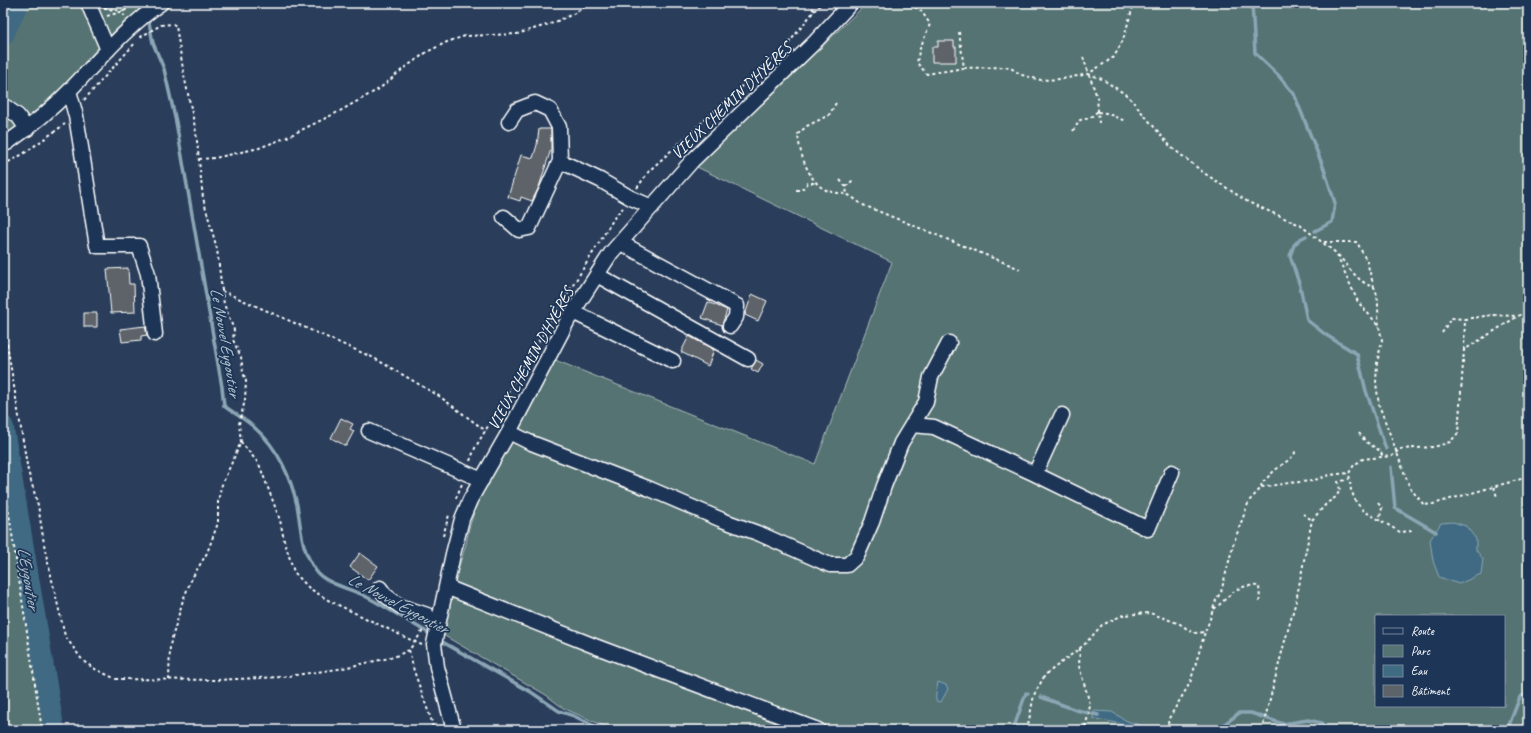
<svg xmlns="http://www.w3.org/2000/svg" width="1531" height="733" font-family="Caveat,sans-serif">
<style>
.green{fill:#547372;stroke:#aab9b8;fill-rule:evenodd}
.water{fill:#3f6b83;stroke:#8ca6b5}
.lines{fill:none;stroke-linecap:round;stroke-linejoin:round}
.stream{stroke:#8ca6b5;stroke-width:3.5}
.river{stroke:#3f6b83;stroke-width:21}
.building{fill:#5d6469;stroke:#fff}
.minor-casing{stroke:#fff;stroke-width:17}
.path{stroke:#fff;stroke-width:2;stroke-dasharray:3 3;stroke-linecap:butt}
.minor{stroke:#1d3557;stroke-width:14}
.labels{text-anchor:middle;stroke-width:3.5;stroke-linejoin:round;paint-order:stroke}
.street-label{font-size:16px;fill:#fff;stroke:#1d3557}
.water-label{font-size:17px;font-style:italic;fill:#b2c4cd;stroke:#1d3557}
</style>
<rect width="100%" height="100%" fill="#2a3e5b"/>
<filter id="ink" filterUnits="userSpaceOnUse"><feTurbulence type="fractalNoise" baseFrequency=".025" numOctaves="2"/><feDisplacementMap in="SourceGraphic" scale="8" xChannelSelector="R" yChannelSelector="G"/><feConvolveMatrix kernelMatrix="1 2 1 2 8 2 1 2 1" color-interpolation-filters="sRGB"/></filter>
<g filter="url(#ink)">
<path class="green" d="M3 3H152L111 36 61 88 31 115 12 130 3 133Z
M867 3H1528V730H613L563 708 546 695 443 635 456 576 466 544 469 528 478 501 555 360 815 464 892 262 697 167ZM1376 616H1504V706H1376Z
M3 404 47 671 58 730H3Z"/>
<path class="water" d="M1453 522 1466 526 1476 539V550L1483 559 1481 574 1459 584 1439 577 1433 561 1430 540 1441 523Z
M938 682 946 685 948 689 941 702 936 701C935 694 937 689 938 682Z
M1094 711 1112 712 1127 721 1143 726 1152 730H1137L1117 723 1096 719 1093 718Z"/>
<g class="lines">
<path class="stream" d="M1252 3 1255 53 1278 75 1294 94 1324 169 1335 203 1332 222 1315 231
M18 4 30 3
M148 17 153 43 164 69 176 122 222 387 224 406C235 414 247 420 256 429 278 448 291 478 297 505 302 532 300 547 316 571 323 582 349 589 361 594 385 606 409 622 432 635
M1306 236 1300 239 1294 245 1290 256 1300 286 1307 320 1326 335 1357 354 1366 391 1386 449
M1391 467 1395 508 1436 532
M439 640 531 692 559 711 574 716 602 730
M1041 697 1076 710 1098 715
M1013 730 1026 693 1028 694
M1217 730 1239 713H1251L1283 724 1308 720 1322 723 1326 730
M1502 730 1509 725 1520 697 1528 693"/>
<path class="river" d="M3 36 18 3
M3 426 54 730"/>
</g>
<path class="building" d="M938 41H954V47H956V62H932V47H938Z
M539 129H551V149L539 187 532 201 521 197 520 201 508 197 521 155 533 158 537 145Z
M128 268 129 284H134L135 312 111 313 107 269Z
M752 294 767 301 758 321 745 315Z
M708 302 727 310 722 325 702 318Z
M84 313H97V327H84Z
M145 326 147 335 141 336V340L122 342 120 329Z
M689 336 714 350 708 366 681 352Z
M756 360 763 364 758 373 751 369Z
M341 418 353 424 350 429 354 431 346 446 331 438Z
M360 553 378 566 368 580 350 567Z"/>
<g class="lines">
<g class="minor-casing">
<path id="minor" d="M88 3 108 50
M69 91 76 116 97 246H139L148 274 155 334
M3 105 18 116 27 129
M509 122 517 110 535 103 550 110 559 127 560 161 600 180 631 198 652 207
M3 144 7 143C30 127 51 110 70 90 99 60 126 27 161 3
M504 217 519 230 529 228 560 161
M621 243 737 306 736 317 730 326
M597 275 748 359
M573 312 673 361
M913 425 934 427 1035 474 1062 415
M369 431 482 480
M509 432 529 442 650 489 722 520 760 534 830 565H847L857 556 872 522 884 486 901 443 926 402 931 377 949 343
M1035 474 1148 529 1172 472
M446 587 597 647 818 730
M380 588 385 595 400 606 427 615 438 628
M454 730 437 667 434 644 453 554 462 519 470 500 509 432 569 318 611 253 692 161 815 42 851 3"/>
</g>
<path class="path" d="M910 3 922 12 930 24 919 51 917 63 927 74 964 68
M104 7 108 9 124 11V16
M814 11 822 3
M107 16 124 11 136 3
M959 32 964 68 1009 67 1022 75 1041 80 1062 79 1088 74 1114 57 1123 40 1134 3
M140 37 161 25 173 24 176 26 184 75 196 132 203 198 217 249 222 291
M1083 57 1097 97 1099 123
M1088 74 1102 79 1128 96 1171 147 1204 173 1248 202 1300 225 1336 253 1358 302 1379 326 1382 340 1377 363 1376 383 1379 405 1410 488 1424 505 1433 504 1528 477
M84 100 136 42
M836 103 829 115 807 126 798 134C799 152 808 180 824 189 833 194 840 192 848 195 853 197 858 202 863 205L1020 269
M1098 112 1106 113 1125 121
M1073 131 1080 120 1090 118 1098 111
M199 159 215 158 259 148 285 138 338 112 379 89 403 69 427 52 447 42 465 36 517 34 553 23 573 14 591 3
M3 165 23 154 65 124
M840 180 846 187 847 195
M846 187 854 179
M637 188 649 171 757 72 784 49 814 11 812 7 807 3
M796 190H801L808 183H816
M1324 242H1357L1367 262 1374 287
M1338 255C1349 267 1358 283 1374 287 1380 297 1377 314 1379 326
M3 320 28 471 38 505 45 550 65 636 83 661 95 669 116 679 215 680 281 677 338 669 394 657 409 650 415 642 328 600 309 588 294 572 284 540 280 520 259 464 241 442 221 487 218 502V523L207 553 192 578 183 600 170 645 169 680
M1442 333 1451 318 1465 319
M1464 350 1465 319 1492 315 1516 316
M1359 433 1365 441 1380 451 1383 457
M241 442 239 424 245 400 246 381 243 372 241 357 233 340 234 330 224 304 222 291 374 358 439 396 486 431
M470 461 475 448 532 352 616 215 623 208
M3 475 42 730
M1262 487 1261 484 1275 470 1290 459 1295 453 1294 449
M1494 487 1497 497
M456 498 462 484
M1378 503 1382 508 1379 521
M1303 514 1312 520
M1412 531 1400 532 1364 511 1356 502 1351 490 1349 473 1354 465 1363 459 1392 456 1400 449 1434 447 1450 442 1458 433 1464 350 1518 316 1528 312
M443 536 449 515
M1214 609C1231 596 1234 584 1259 586L1260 599 1258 604
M422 645 415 642 423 630
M1080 648 1079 666 1090 704 1089 713 1084 730
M409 650 414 671 432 722 433 730
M1027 730 1034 695 1045 675 1084 645 1102 625 1123 615 1150 613 1180 624 1193 633 1205 632 1209 622 1216 600 1221 592 1234 542 1249 501 1262 487 1289 483 1312 481 1329 475 1349 473
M1169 730 1168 720 1190 683 1205 632
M1262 730 1283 648 1296 601 1312 520 1327 503 1336 497 1340 490 1338 482 1349 479"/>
<use href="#minor" class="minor"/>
</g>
</g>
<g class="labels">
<g class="street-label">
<text transform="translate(731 100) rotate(-44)" y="6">VIEUX CHEMIN D'HYÈRES</text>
<text transform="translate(530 358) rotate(-61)" y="6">VIEUX CHEMIN D'HYÈRES</text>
</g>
<g class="water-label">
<text transform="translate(226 342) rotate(80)" y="6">Le Nouvel Eygoutier</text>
<text transform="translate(29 578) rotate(80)" y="6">L'Eygoutier</text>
<text transform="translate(398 603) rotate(28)" y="6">Le Nouvel Eygoutier</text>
</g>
</g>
<rect width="1531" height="733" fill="none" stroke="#1d3557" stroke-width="16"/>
<rect x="8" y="8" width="1515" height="717" fill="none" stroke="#fff" stroke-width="1.5" filter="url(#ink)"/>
<rect x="1375" y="615" width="130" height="92" fill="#1d3557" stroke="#77869a"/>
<rect x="1383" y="628" width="20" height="6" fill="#1d3557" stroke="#77869a"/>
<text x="1411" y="635" font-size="12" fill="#ffffff">Route</text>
<rect x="1383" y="645" width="20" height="12" fill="#547372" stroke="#77869a"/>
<text x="1411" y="655" font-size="12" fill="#ffffff">Parc</text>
<rect x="1383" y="665" width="20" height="12" fill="#3f6b83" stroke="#77869a"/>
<text x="1411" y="675" font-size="12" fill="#ffffff">Eau</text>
<rect x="1383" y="685" width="20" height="12" fill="#5d6469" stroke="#77869a"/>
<text x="1411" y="695" font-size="12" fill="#ffffff">Bâtiment</text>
</svg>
